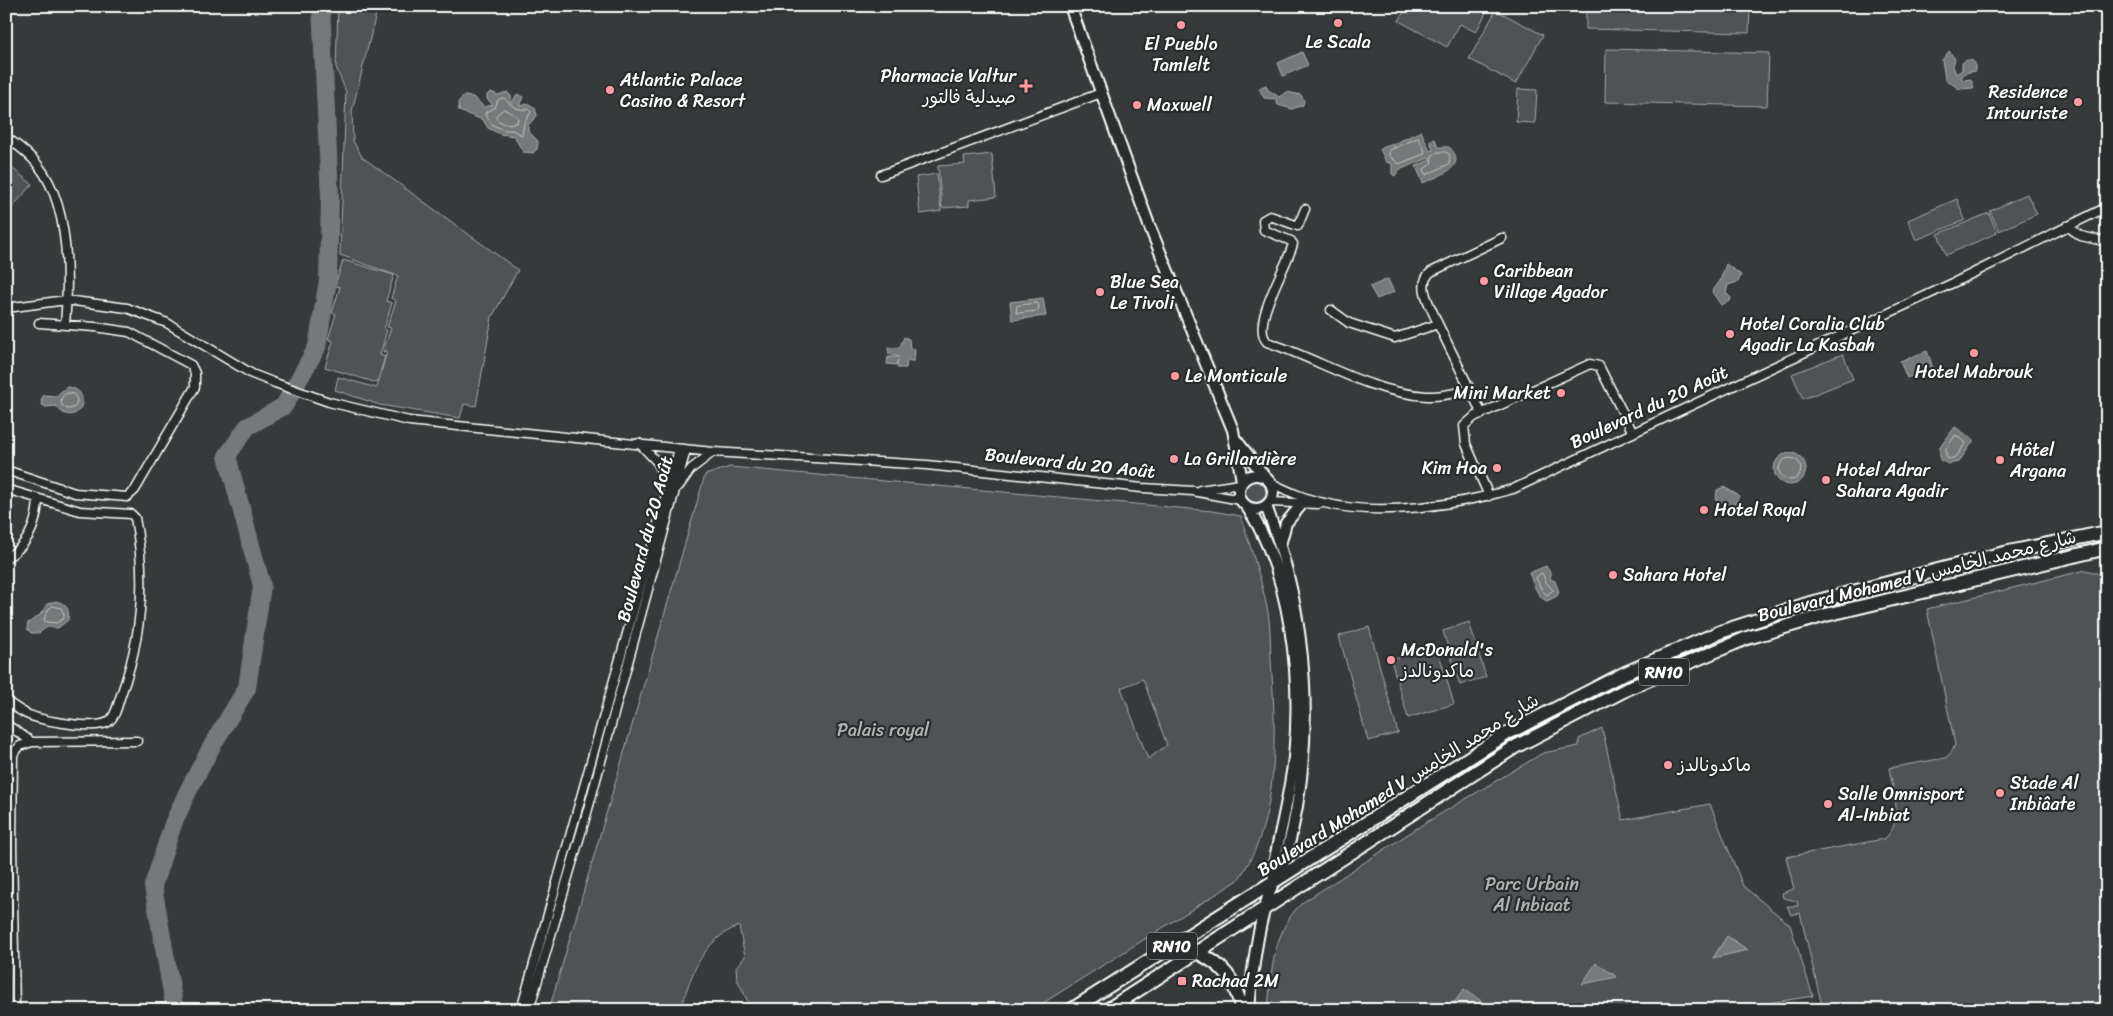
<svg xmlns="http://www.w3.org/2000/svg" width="2113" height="1016" font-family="Sriracha,'Playpen Sans Arabic',sans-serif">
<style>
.green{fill:#505354;stroke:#a8a9aa;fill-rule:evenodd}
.water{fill:#767879;stroke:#adaeaf}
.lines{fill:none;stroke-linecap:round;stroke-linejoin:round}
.shore{stroke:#c8c9c9;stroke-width:1}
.river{stroke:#767879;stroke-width:18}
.minor-casing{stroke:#fff;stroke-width:11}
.tertiary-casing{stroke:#fff;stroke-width:14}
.primary-casing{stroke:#fff;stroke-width:16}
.minor{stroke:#2a2d2e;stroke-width:8}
.tertiary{stroke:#2a2d2e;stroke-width:10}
.primary{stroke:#2a2d2e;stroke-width:12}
.poi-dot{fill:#ff9aa2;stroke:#2a2d2e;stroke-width:2}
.labels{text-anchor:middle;stroke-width:4.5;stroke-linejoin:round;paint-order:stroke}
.shield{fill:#2a2d2e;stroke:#bfc0c0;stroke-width:1}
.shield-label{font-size:16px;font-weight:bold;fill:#fff}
.poi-label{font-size:18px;fill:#fff;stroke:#2a2d2e;text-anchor:start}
.street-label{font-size:18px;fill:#fff;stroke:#2a2d2e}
.park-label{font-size:18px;fill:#b0b2b2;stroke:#2a2d2e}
</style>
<rect width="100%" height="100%" fill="#373a3b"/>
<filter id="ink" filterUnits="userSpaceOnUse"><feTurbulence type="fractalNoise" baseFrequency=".02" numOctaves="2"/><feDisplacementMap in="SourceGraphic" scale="10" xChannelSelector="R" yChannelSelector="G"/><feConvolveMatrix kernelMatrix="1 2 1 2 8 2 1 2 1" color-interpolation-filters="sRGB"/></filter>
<g filter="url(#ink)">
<path class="green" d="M338 6H378L352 111 353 141 362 157 518 270 492 317 476 406 464 404 460 418 380 405 335 390 338 377 377 388 387 351 383 352 391 328 387 327 396 301 391 298 398 276 340 255 346 92 336 67Z
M1407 6H1428L1434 10 1436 6H1473L1486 13 1476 32 1460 24 1447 47 1399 21Z
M1586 6H1750L1749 33 1586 29Z
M1496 10 1543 35 1516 84 1469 59Z
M1606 49 1769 53 1767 106 1605 102Z
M1518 89 1537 90 1535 123 1516 122Z
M992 154 996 197 969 200V206L942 208 938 166 965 164 964 157Z
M8 165 32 184 6 215V167Z
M937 174 941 211 920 214 916 177Z
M2027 194 2037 214 1999 231 1990 211Z
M1957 199 1965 220 1916 240 1908 220Z
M1989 213 1997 233 1946 255 1938 234Z
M343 260 394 275 386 301 392 303 384 329 387 330 380 355 385 357 377 383 325 367 333 341 328 339 336 314 332 313 340 287 335 286Z
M1843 354 1853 379 1803 399 1792 374Z
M730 467 1212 511 1241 516C1250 547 1261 577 1267 608 1271 625 1270 644 1271 661 1276 730 1281 823 1237 881L1032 1010H752L737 979 736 967 745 957 739 926C703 939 690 975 681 1010H549L705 475ZM1143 679 1167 745 1148 759 1121 688Z
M1244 492a11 11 0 1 1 22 0a11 11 0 1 1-22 0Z
M2086 570 2107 576V1010H1823L1800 913 1791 915 1787 906H1798L1797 901 1783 898 1782 893 1794 889 1786 857 1884 839C1905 823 1893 791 1889 768L1945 758 1951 753 1955 745 1927 609Z
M1469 622 1486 677 1460 685 1443 631Z
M1369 627 1398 733 1368 741 1339 636Z
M1437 647 1454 704 1408 718 1391 660Z
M1602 728 1623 820 1710 804 1743 886 1790 925 1813 996 1724 1010H1268C1271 972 1273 930 1302 903L1422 825 1543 753 1579 746V739Z"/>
<path class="water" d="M1949 51 1955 59 1953 66 1956 74 1962 70V63C1966 59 1971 59 1975 63V71L1965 73 1961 78 1964 80 1971 79 1974 88 1959 89 1945 79 1942 60Z
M1302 52 1308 65 1283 76 1278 63Z
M1266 85 1267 89 1279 97 1287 92 1301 95 1304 100 1303 105 1292 109 1278 105 1276 99 1264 98 1259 88Z
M491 92 498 95 507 92 511 96 512 103 517 94 523 97 519 106 529 104 535 108 537 116 528 125V131L538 141 537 149 533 153 523 152 514 136 500 134 488 128 483 120 459 111 458 102 464 96 473 97 484 107 493 105 487 99V95Z
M1421 131 1430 151 1433 150 1430 141 1435 139 1438 147H1449C1470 167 1438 176 1423 183L1416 166 1430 160 1429 158 1399 170 1395 176 1392 174V164L1386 162 1380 149 1392 144 1394 148V144Z
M1726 264 1741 275 1738 282 1728 285 1726 293 1731 298 1730 301 1721 305 1712 292 1720 281Z
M1388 279 1394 292 1377 299 1370 287Z
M1043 298 1046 316 1012 320 1010 302Z
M904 337 909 339 910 348 915 349 914 361H907L906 368H897L898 360 896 365 887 364 888 357H899L889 354 888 348 900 347Z
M1927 351 1933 368 1907 378 1900 361Z
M67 387C97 389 77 433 56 406L46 407 42 405 41 400 44 395 56 396Z
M1955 427 1974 440 1959 462 1948 464 1940 460V447Z
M1774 469a16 16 0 1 1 32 0a16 16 0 1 1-32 0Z
M1724 487 1739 496 1733 508 1729 505 1716 501 1717 490Z
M1546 566 1551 574 1550 579 1555 581 1559 592 1557 596 1547 601C1537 598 1533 582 1529 573Z
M56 601C67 604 70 610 68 620L58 628 47 627 39 633H31L27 629 28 623 40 615 47 604Z
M1727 936 1748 950 1713 958Z
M1596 963 1617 977 1582 984Z
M1464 989 1484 1003 1449 1010Z"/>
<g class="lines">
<path class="shore" d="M504 98C511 105 516 111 528 109L531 112 524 123 522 135 512 130H504L493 125 485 115 486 112 495 108 498 100Z
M504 109 518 117 517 123 505 124 497 120 496 116Z
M1418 138 1425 151 1424 154 1399 164 1389 156V151Z
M1438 152H1446L1450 155 1449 164 1426 175 1424 169 1431 164 1432 156Z
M1037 303 1039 306 1038 311 1016 313 1017 306Z
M61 401a8 8 0 1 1 16 0a8 8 0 1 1-16 0Z
M1956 435 1966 443 1956 457 1948 459 1946 456V449Z
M1779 469a11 11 0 1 1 22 0a11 11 0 1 1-22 0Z
M1542 573 1546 582 1553 590 1547 595 1542 590 1536 578Z
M53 606 61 608 64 614V618L57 623 46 622 44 619 48 610Z"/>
<path class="river" d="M175 1010 153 886 173 824 188 791 213 744 247 688 262 586 227 456 247 427 284 406 317 347 328 280 330 197 321 6"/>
<g class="minor-casing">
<path id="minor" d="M6 137C17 145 29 153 38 165 70 205 69 276 65 325
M881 175 1101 93
M1305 209 1298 226 1270 216 1263 220 1264 230 1291 241 1293 244C1287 267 1250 324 1267 342 1321 360 1370 393 1427 396 1441 397 1456 393 1469 390
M2067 226 2081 236 2107 242
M6 308 66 300 127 308 167 323 252 374 275 383 329 402 409 421 713 452 927 465 1142 488 1193 491 1240 500
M1331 310 1349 323 1395 338 1438 324 1482 414
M1438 324C1432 308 1415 285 1431 272L1502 238
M639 443 658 463 667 489
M6 470 75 493 127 497 135 490 195 387V373L191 365 129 332 95 327 39 323
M1271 483C1288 491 1305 499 1324 503 1380 517 1458 505 1513 489L1955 282 2107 207
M679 486 691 469 713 452
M6 489 80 511 131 514 135 518C147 579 142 637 121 695 118 703 116 717 108 722 95 730 43 721 29 715 21 712 14 706 6 701
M1200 490 1240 484
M1489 496 1466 444 1464 426 1474 417 1590 364 1599 366 1633 433
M1270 502 1318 504
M6 558C29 545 37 524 38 499
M6 724 32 742
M15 1010 12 844 13 754 20 746 32 742 137 741
M521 1010 679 449
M529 1010 588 809 686 450"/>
</g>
<g class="tertiary-casing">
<path id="tertiary" d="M1070 6 1149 225 1233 430 1242 481
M1237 441 1265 477
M1239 492a17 17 0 1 1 34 0a17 17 0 1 1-34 0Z
M1247 507C1291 573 1302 679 1294 757 1290 794 1280 831 1273 869L1274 882
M1280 545 1286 523 1302 504
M1249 1010C1252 971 1258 920 1273 883 1277 874 1284 867 1286 856 1317 742 1309 616 1266 506"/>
</g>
<g class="primary-casing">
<path id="primary" d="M1195 951C1225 966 1234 978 1242 1010
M1071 1010 1508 733 1625 673 1720 632 1810 603 2004 553 2107 532
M1107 1010 1515 747 1631 687 1747 638 1826 615 2107 548"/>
</g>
<use href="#minor" class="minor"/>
<use href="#tertiary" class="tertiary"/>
<use href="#primary" class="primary"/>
</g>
</g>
<g class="poi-dot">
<circle cx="1338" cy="23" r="5"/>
<circle cx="1181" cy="25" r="5"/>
<path d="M1023.5 78.5h5v5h5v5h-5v5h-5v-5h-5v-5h5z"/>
<circle cx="610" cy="90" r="5"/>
<circle cx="2078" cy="102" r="5"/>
<circle cx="1137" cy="105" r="5"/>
<circle cx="1484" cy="281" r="5"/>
<circle cx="1100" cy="292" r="5"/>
<circle cx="1730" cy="334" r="5"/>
<circle cx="1974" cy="353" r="5"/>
<circle cx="1175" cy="376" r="5"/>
<circle cx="1561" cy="393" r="5"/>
<circle cx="1174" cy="459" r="5"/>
<circle cx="2000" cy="460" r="5"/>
<circle cx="1497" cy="468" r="5"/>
<circle cx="1826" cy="480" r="5"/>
<circle cx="1704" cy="510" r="5"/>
<circle cx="1613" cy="575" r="5"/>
<circle cx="1391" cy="660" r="5"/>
<circle cx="1668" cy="765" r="5"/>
<circle cx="2000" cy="793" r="5"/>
<circle cx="1828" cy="804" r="5"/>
<rect x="1177" y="976" width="10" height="10" rx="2.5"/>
</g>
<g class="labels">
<g class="shield">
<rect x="1639" y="658.5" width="50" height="27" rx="4"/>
<rect x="1147" y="932.5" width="50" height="27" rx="4"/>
</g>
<g class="shield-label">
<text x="1664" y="678">RN10</text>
<text x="1172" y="952">RN10</text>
</g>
<g class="poi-label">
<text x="1338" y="48" text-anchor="middle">Le Scala</text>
<text x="1181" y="50" text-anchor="middle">El Pueblo<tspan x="1181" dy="21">Tamlelt</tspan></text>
<text x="1016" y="82" text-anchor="end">Pharmacie Valtur<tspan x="1016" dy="21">صيدلية فالتور</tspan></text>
<text x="620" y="86">Atlantic Palace<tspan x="620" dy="21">Casino &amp; Resort</tspan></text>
<text x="2068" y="98" text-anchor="end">Residence<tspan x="2068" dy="21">Intouriste</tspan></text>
<text x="1147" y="111">Maxwell</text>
<text x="1494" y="277">Caribbean<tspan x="1494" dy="21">Village Agador</tspan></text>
<text x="1110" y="288">Blue Sea<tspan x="1110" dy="21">Le Tivoli</tspan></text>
<text x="1740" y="330">Hotel Coralia Club<tspan x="1740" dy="21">Agadir La Kasbah</tspan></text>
<text x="1974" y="378" text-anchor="middle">Hotel Mabrouk</text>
<text x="1185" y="382">Le Monticule</text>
<text x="1551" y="399" text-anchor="end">Mini Market</text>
<text x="2010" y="456">Hôtel<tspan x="2010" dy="21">Argana</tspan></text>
<text x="1184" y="465">La Grillardière</text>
<text x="1487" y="474" text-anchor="end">Kim Hoa</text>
<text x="1836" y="476">Hotel Adrar<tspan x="1836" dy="21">Sahara Agadir</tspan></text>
<text x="1714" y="516">Hotel Royal</text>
<text x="1623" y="581">Sahara Hotel</text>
<text x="1401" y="656">McDonald's<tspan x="1401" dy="21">ماكدونالدز</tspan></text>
<text x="1678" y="771">ماكدونالدز</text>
<text x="2010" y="789">Stade Al<tspan x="2010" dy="21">Inbiâate</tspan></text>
<text x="1838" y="800">Salle Omnisport<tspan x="1838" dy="21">Al-Inbiat</tspan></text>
<text x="1192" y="987">Rachad 2M</text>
</g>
<g class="street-label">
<text transform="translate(1649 407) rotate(-25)" y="6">Boulevard du 20 Août</text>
<text transform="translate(1070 463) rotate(6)" y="6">Boulevard du 20 Août</text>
<text transform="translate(645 539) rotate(-75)" y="6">Boulevard du 20 Août</text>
<text transform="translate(1917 576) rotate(-14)" y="6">Boulevard Mohamed V شارع محمد الخامس</text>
<text transform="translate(1398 785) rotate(-32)" y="6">Boulevard Mohamed V شارع محمد الخامس</text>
</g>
<g class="park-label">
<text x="883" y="736">Palais royal</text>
<text x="1532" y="890">Parc Urbain<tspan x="1532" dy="21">Al Inbiaat</tspan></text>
</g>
</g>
<rect width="2113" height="1016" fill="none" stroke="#2a2d2e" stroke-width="25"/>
<rect x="12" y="12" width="2088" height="991" fill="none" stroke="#fff" stroke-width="2" filter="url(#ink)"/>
</svg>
